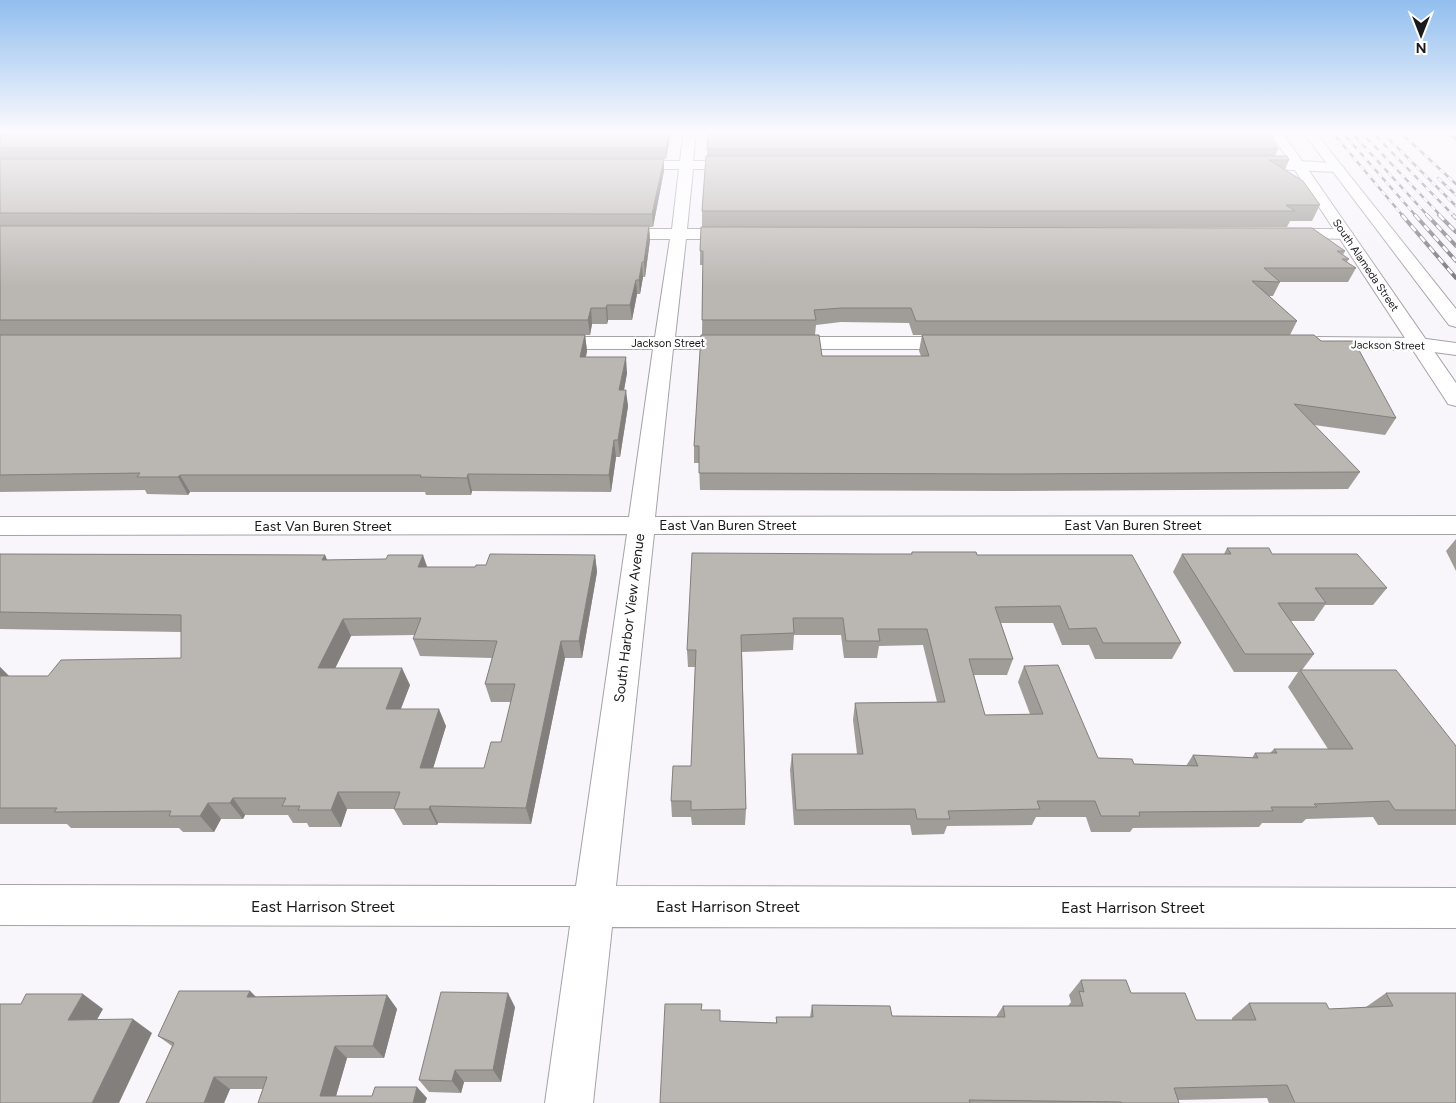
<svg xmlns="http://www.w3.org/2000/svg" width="1456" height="1103" font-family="Figtree,sans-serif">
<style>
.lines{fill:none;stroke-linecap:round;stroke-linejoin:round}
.minor-casing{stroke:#a5a3a8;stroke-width:2}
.primary-casing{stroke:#a5a3a8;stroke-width:2}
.minor{fill:#fff;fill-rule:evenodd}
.primary{fill:#fff;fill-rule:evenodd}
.rail-far1-casing{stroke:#767579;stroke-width:2.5}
.rail-casing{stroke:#767579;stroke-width:4}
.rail-far1{stroke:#fff;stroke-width:2;stroke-dasharray:5.5;stroke-linecap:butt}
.rail{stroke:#fff;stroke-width:2.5;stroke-dasharray:7;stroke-linecap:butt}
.wall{fill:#a09d98;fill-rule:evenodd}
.shaded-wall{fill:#827f7c}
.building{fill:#bab6b1;stroke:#827f7c;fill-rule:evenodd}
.labels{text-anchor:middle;stroke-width:4.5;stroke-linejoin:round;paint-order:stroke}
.far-street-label{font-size:11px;fill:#1a1a1c;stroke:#fff}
.street-label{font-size:14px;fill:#1a1a1c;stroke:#fff}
.near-street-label{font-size:16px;fill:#1a1a1c;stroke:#fff}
</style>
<rect width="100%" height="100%" fill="#f8f5fb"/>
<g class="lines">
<g class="minor-casing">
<path id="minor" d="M684 132H696L693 161H743L749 165 743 169H693L687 229H738L743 231 746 234 743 237 738 239H686L675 337H737L744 339 747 343 744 347 737 349H673L655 517 1456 516V534H654L616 886 1456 888V928L612 927 593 1103H545L570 926 0 925V885L576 886 627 534 0 535V517H629L653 349H548L541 347 538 343 541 339 548 337H655L670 239H614L609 237 606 234 609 231 614 229H672L679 169H626L620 165 626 161H680Z
M1249 161C1265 161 1336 159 1344 168L1337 172 1244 168 1243 165Z
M1284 229H1345L1350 231 1353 234 1350 237 1345 239 1279 237 1276 234 1279 231Z
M783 337H957L964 339 967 343 964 347 957 349H783L776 347 773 343 776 339Z
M1318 337 1419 338 1456 343V355L1419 350 1318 349 1311 347 1308 343 1311 339Z"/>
</g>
<g class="primary-casing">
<path id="primary" d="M1270 132H1282L1456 383V406L1448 404 1445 399Z
M1303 132H1315L1456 309V327L1449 325Z"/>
</g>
<use href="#minor" class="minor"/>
<use href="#primary" class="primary"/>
<g class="rail-far1-casing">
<path id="rail-far1" d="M1332 132 1403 216
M1342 132 1416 216
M1351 132 1428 216
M1372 132 1454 216
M1400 132 1456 184
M1448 132 1456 139
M1363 134 1441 216
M1385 135 1456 206
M1438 178 1456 195"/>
</g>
<g class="rail-casing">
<path id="rail" d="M1402 215 1456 278
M1415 215 1456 261
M1427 215 1456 246
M1439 215 1456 232
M1453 215 1456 218"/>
</g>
<use href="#rail-far1" class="rail-far1"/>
<use href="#rail" class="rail"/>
</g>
<path class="wall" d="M0 132H671L666 159H664V171L653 227H649L650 240 645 277H643L640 294H637L632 320H608L607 324H592L590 335H0Z
M707 149H1278L1275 156 1289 160 1285 170 1320 205 1312 221H1290L1287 227H900L1345 251 1343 255 1349 259 1347 262 1356 268 1348 282H1280L1273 296H1268L1297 321 1290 335 1396 418 1385 435 1314 425 1360 472 1348 489 1010 491 700 490 699 463H694V446L702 335 703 265H700V251L702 227V211L707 156ZM841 322 909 323 913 335H922L919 351 921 356H822L815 335 816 325Z
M0 335H585L587 351 586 357 627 373 624 390 628 406 620 457H616L611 492 472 491 471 495H426L425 492H190L188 495 147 494 145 490 0 492Z
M1456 539V571L1446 551Z
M1227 548 1272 554 1387 588 1373 605H1325L1314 621H1290L1314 654 1302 670 1456 746V825H1378L1373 817 1306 819 1302 823H1262L1259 827 1133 828 1130 832H1091L1086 817H1036L1032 825 947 826 944 834 912 835 910 825H794L790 770 792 754H857L853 720 855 703 937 702 923 645 879 646 877 658H844L841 635H794L793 650 742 652 746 809 745 825H692L691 817H672L671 801 691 766 695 667H688L687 650 878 554H911L912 552 977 555 1181 643 1172 659H1095L1089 645H1062L1053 623H1001L1013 659 1007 675H974L985 715 1030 714 1018 682 1024 666 1098 758 1134 764 1186 766 1193 755 1252 758 1255 753H1270L1274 749H1328L1288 687 1298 672H1234L1173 572 1182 554H1224Z
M0 554 325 555 327 560 427 567H475L486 565 595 555 597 572 582 658H565L531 824 438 823 437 825H403L394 809H347L341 827H309L307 823H293L288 815H245L243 819H221L214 832H183L179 828H71L67 824H0V667L9 676H48L181 658V632L0 629ZM415 635 413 639 420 656 492 658 485 684 491 702H511L501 742 484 768H433L446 726 401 709 410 685 335 668 351 636Z
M1081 980 1131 993 1196 1020H1232V1018L1249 1003 1329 1009 1366 1007 1386 993 1456 1103H1269L1267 1098 1178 1100 1179 1103H660L702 1010 720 1021 776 1023V1017H810L812 1005 892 1016 996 1017 1003 1006H1068L1071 1002 1069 995Z
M250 991 256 997 387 995 397 1009 384 1058H347L336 1096 427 1098 425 1103H258L263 1089H230L224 1103H146L172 1046 158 1036Z
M515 1007 501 1082H464L461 1093 429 1092 419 1080Z"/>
<path class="shaded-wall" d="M0 132H15L0 139Z
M669 132H671L666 159V148Z
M664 159V171L653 227 652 214Z
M649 226 650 240 645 277 644 262Z
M642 262 643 277 640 294 639 280Z
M636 280 637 294 632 320 630 305Z
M607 305 608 320 607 324 606 308Z
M591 308 592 324 590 335 588 320Z
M585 335 587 351 582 373 580 357Z
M626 357 627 373 621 406 619 390Z
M626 390 628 406 620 457 618 440Z
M614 440 616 457 611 492 609 475Z
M468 474 472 491 471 495 467 478Z
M180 475 190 492 188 495 178 477Z
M325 555 332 572 322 560Z
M423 555 429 572 418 567Z
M595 555 597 572 582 658 579 641Z
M343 619 351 636 327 685 318 668Z
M561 641 565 658 531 824 526 808Z
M0 667 11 678 0 692Z
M402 668 410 685 394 726 386 709Z
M439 709 446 726 428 785 420 768Z
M338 792 347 809 341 827 331 810Z
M233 798 245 815 243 819 230 803Z
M208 803 221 819 214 832 200 816Z
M430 806 438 823 437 825 429 809Z
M250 991 263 1004 247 997Z
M508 993 515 1007 501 1082 493 1070Z
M83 994 103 1009 89 1034 68 1020Z
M387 995 397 1009 384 1058 373 1046Z
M133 1019 152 1033 119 1103H92Z
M335 1046 347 1058 334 1103 320 1096Z
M455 1070 464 1082 461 1093 452 1081Z
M214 1077 230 1089 224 1103H204Z
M417 1087 427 1098 425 1103H413Z"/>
<path class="building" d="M11 132H669L666 148H0V137Z
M708 132H1267L1278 149H707Z
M706 156H1287L1289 160H1269L1303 181 1320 205H1286L1295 211H702Z
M0 159H664L652 214 0 213Z
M0 226H649L644 262H642L639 280H636L630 305H607L606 308H591L588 320H0Z
M701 227 1312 228 1345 251H1337L1349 259H1342L1356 268H1264L1280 282 1252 281 1297 321H916L911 308H842L814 310 816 320H702L703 251H700Z
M0 335H585L580 357H626L619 390H626L618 440H614L609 475 468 474 467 478 420 477 421 475H180L178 477H137L140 473 0 475Z
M701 335H819L822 356H929L922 335H1314L1321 341H1354L1396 418 1294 404 1360 472 1015 474 699 473V446H694Z
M1227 548H1269L1272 554H1357L1387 588H1315L1326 603H1278L1314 654H1245L1182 554H1231Z
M912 552H976L977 555H1132L1181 643H1103L1096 628 1069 629 1060 606 995 607 1013 659H969L985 715 1043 714 1024 666 1058 665 1098 758 1132 759 1134 764 1198 766 1193 755 1258 758 1255 753H1277L1274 749H1353L1300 670H1396L1456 746V810H1395L1389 801 1314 804 1317 807H1271L1273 811 1139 812 1140 816H1101L1095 801H1037L1040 809 948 811 950 819H917L915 809 796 810 792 754H863L855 703 945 702 927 629H878L880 641H846L843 618H793L794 633 741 635 746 809 691 810V801H671L673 766H691L696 650H687L692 553 878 554H912Z
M0 554 325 555 322 560 386 559 388 555H423L418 567H475L476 565H486L490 554 595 555 579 641H561L526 808 430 806 429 809H394L400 792H338L331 810H298L300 806H282L286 798H233L230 803H208L200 816H169L171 811 54 812 57 808H0V676H48L61 660 181 658V615L0 612ZM421 618 413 639 497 641 485 684H515L501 742H491L484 768H420L439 709H386L402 668H318L343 619Z
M1081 980H1126L1131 993H1185L1196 1020H1256L1249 1003H1326L1329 1009 1393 1006 1386 993H1456V1103H1295L1287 1085 1174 1088 1179 1103H1122L1121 1102 969 1100 970 1103H660L665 1004H702L701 1010H720V1021L777 1023 776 1017H813L812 1005 890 1006 892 1016 1005 1017 1003 1006H1083L1079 991 1084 992Z
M179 991H250L247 997 387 995 373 1046H335L320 1096H372L375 1087H417L413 1103H258L267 1077H214L204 1103H146L174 1043 158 1036Z
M441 992 508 993 493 1070H455L452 1081 419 1080Z
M26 994H83L68 1020 133 1019 92 1103H0V1004H21Z"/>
<linearGradient id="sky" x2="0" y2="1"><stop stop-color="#91beef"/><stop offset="0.46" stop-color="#fcfafd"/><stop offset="1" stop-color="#fcfafd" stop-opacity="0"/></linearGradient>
<rect width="1456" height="287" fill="url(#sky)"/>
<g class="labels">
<g class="far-street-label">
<text transform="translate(1366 265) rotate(56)" y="4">South Alameda Street</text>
<text x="668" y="347">Jackson Street</text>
<text transform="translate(1388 345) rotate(1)" y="4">Jackson Street</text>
</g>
<g class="street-label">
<text x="728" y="530">East Van Buren Street</text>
<text x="1133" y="530">East Van Buren Street</text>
<text x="323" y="531">East Van Buren Street</text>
<text transform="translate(629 618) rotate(-83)" y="5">South Harbor View Avenue</text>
</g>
<g class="near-street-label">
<text x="323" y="912">East Harrison Street</text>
<text x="728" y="912">East Harrison Street</text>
<text x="1133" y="913">East Harrison Street</text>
</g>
</g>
<g transform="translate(1421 35) rotate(180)" stroke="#ffffff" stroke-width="4" paint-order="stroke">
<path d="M0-4L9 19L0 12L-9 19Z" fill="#1a1a1c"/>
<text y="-8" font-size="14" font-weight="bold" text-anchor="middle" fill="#1a1a1c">N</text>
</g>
</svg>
